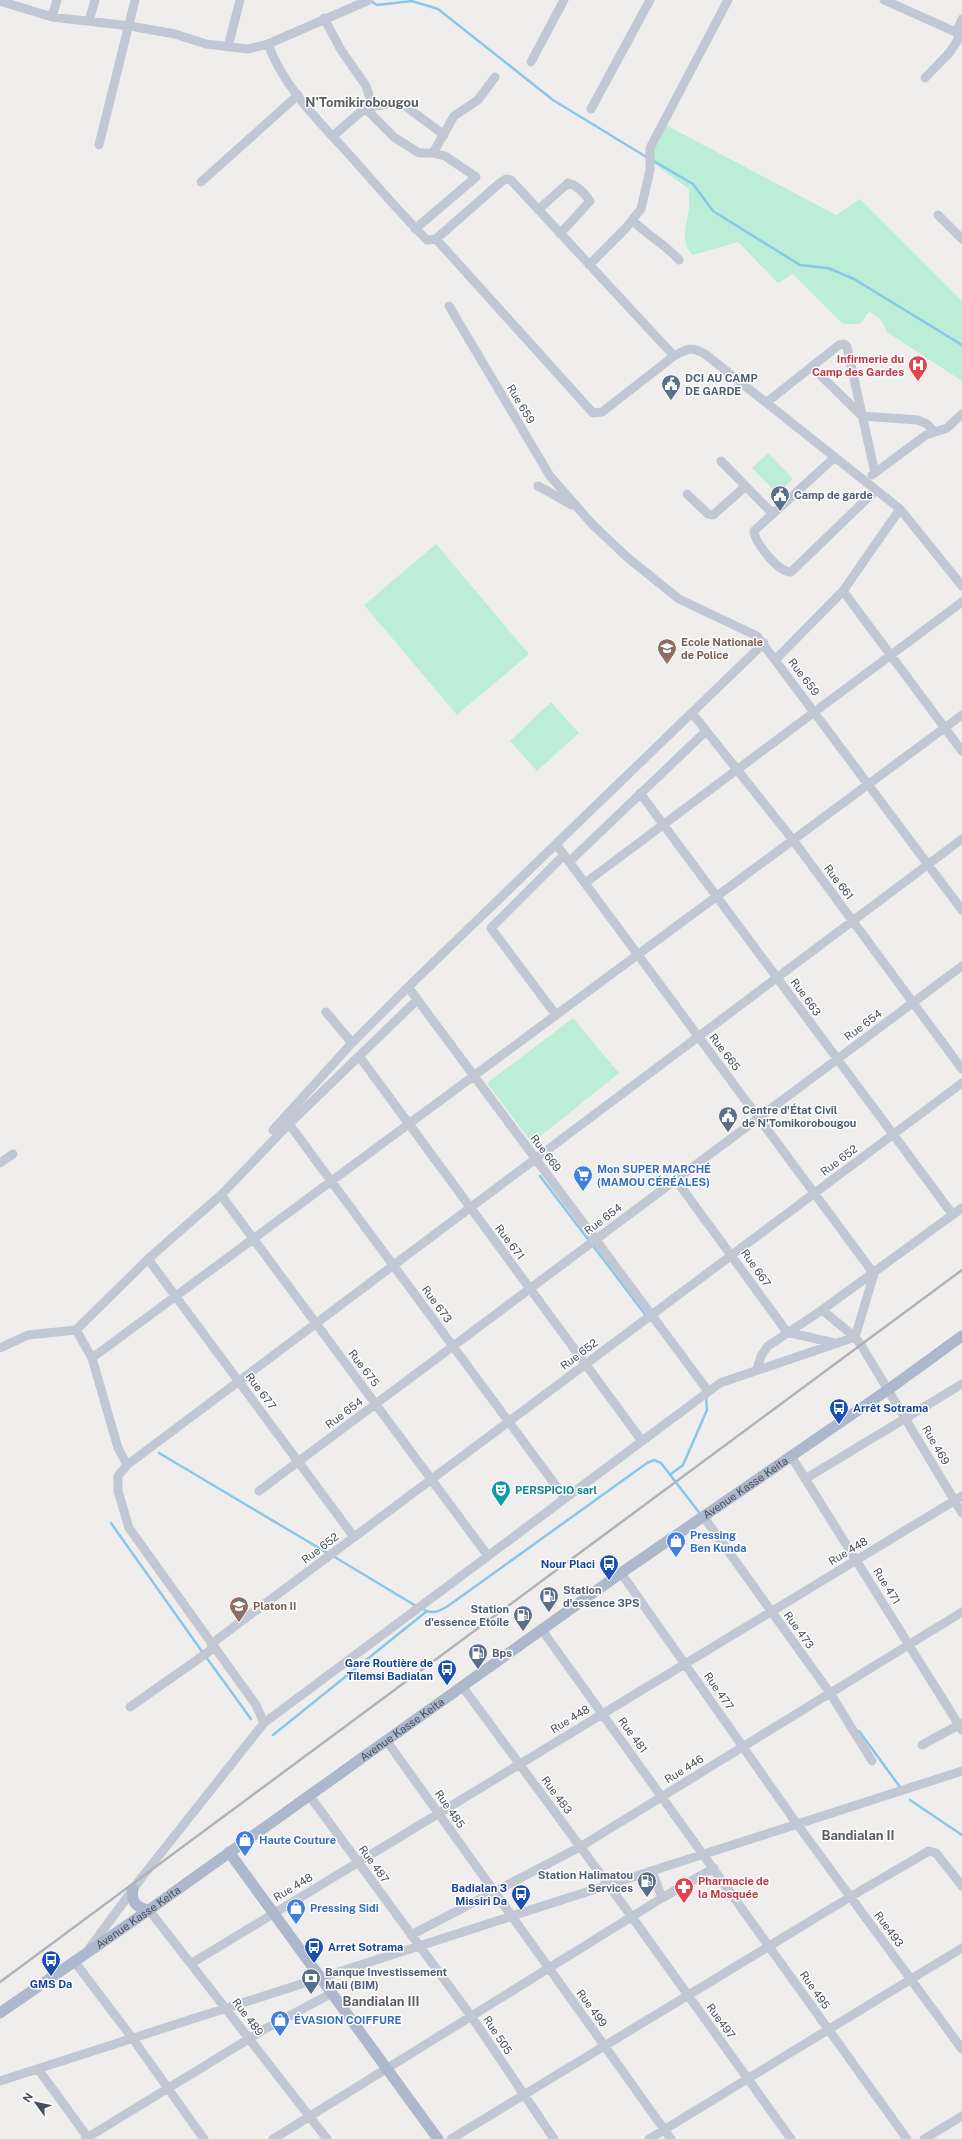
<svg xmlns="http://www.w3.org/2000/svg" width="962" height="2139" font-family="'Public Sans',sans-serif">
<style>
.green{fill:#bceed7}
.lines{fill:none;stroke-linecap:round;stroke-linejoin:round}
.stream{stroke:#89c7ea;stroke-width:2.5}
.minor{stroke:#c1c7d3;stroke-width:9}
.major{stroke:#adb8cc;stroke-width:11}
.rail{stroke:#b0b2b8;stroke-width:2.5}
.labels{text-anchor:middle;stroke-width:3;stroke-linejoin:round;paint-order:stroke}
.health-label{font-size:11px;font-weight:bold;fill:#be3a42;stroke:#fff;text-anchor:end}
.service-label{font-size:11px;font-weight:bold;fill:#4e5e75;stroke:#fff;text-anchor:start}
.street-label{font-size:11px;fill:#464e5b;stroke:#fff}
.education-label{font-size:11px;font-weight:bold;fill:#785e54;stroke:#fff;text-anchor:start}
.shop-label{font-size:11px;font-weight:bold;fill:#366cbe;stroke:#fff;text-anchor:start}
.transit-label{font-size:11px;font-weight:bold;fill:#164399;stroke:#fff;text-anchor:end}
.culture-label{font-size:11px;font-weight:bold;fill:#0d838f;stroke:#fff;text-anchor:start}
.quarter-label{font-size:13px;font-weight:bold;fill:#5a5d62;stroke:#fff}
</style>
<rect width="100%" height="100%" fill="#f0eeed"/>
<path class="green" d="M662 123 836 215 860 199 962 301V381L887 332C883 322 879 316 869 312L860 324H843L793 274 778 283 738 242 693 255C679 243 687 225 689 208 690 202 689 195 689 189L653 163 649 147Z
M768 453 793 479 777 494 752 468Z
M436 544 529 654 457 715 364 605Z
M551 702 579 733 537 771 510 741Z
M573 1018 619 1073 532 1143 487 1083Z"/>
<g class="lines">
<path class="stream" d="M371 1 377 5 412 1 438 9 553 100 648 158
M652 160 693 184 713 211 800 265 828 268 854 279 962 345
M540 1176 647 1317
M159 1453 329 1554
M671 1474 683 1465 707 1410 706 1396
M111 1523 203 1653
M333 1556 416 1606
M421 1608C432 1615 438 1612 448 1606L647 1463 654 1460 661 1463 701 1515
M206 1657 251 1719
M859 1731 900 1787
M273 1735 427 1611
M910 1800 962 1835"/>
<path class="minor" d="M884 0 962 35
M0 1 52 17 130 26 175 34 206 44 248 49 268 44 369 0
M52 17 57 0
M324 18 341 50 366 86 373 107
M89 21 95 0
M956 33 962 19
M268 44C284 89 324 126 355 161 378 187 402 215 427 240L436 239 501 182 506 179 511 180 674 356C687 349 691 346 705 354L900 509 962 586
M228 47 240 0
M531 62 564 0
M925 78 950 52 961 35
M365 108 394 137 419 153H433L445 156 476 177 415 229
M591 109 650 0
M333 136 365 108 393 103 404 105 444 135
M99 145 135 0
M433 153 454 116 478 100 495 77
M201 182 298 95
M538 210 568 183C577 185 585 194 590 201L560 234
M938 215 962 239
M632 220C647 235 665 244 679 260
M436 239 593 413 602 412 674 356
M589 265 625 229 641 209 650 170V148L728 0
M449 306 550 476 592 524 628 558 679 599 757 636 962 910
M812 367 862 416 918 420 927 424 934 432
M767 402 839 345 844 344 847 347 875 473
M835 457 754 531C755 543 778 572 791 572L876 490
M721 461 772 513
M872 475 926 435 947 428 962 414
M538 486 572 505
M687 494 708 514 713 515 746 486
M843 591 962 751
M776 659 843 591 900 509
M692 713 793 840 962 1069
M640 793 953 1215
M569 862 706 731
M585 883 962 602
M408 987 708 1391
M326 1012 352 1043
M556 1015 491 928 564 855
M359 1056 642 1441
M289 1124 565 1498
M273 1130 352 1043 408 987 764 643
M0 1163 13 1154
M676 1180 787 1332 834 1343
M221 1195 488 1556
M148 1259 354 1537
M822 1310 855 1337 861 1345 962 1513
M0 1348 28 1335 76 1330
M92 1358 962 715
M757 1369 761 1356 768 1346 822 1310 962 1208
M791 1456 962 1730
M127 1465 118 1448 92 1358 76 1330 148 1259 221 1195 289 1124 417 1000
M805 1479 962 1384
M259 1491 962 966
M703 1516 830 1693 872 1761
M621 1573 797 1824 962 2049
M542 1630 907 2139
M211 1644 962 1083
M462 1686 632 1917 791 2139
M130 1707 214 1648
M264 1723 256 1705 129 1528 118 1491V1476L127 1465 962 839
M386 1740 671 2139
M922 1745 962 1723
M309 1795 471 2016 554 2139
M652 1871 662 1898
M149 1910 327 2139
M411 1935 580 1847 962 1612
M89 1949 142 1877 264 1723 720 1383 855 1337 874 1274 556 844
M74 1961 133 2039 204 2139
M192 1963 962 1496
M38 2069 89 2139
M0 2081 962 1771
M85 2139 265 2029 332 1993
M273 2139 662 1898 714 1868
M451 2139 850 1897 929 1851 936 1853 962 1886
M649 2139 962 1948
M924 2139 962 2116"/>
<g class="major">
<path d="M229 1852 438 2139"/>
<path d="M133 1889C130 1902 137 1908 149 1910"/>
<path id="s1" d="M0 2013 149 1910 621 1573 889 1389 962 1336"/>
</g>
<path class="rail" d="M0 1982 962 1270"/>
</g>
<defs>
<g id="hospital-pin" transform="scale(1)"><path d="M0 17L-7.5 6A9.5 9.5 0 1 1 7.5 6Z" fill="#e0444e" stroke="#fff"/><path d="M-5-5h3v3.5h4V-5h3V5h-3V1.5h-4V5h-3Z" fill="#fff"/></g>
<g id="civic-pin" transform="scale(1)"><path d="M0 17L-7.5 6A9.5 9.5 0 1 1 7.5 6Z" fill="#5c6f8a" stroke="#fff"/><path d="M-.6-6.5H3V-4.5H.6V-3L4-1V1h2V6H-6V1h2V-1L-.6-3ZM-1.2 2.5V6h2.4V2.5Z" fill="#fff"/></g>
<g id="university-pin" transform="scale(1)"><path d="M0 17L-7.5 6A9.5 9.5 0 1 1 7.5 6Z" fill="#8d6e63" stroke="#fff"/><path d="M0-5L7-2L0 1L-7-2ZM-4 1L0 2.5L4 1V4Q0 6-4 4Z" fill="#fff"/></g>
<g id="supermarket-pin" transform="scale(1)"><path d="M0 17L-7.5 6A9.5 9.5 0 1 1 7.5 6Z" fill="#3f7fe0" stroke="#fff"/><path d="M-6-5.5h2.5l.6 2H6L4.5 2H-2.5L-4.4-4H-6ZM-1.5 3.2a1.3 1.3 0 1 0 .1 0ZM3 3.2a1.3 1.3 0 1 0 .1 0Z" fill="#fff"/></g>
<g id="bus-pin" transform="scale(1)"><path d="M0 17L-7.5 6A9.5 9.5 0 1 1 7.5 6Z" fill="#1a4fb4" stroke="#fff"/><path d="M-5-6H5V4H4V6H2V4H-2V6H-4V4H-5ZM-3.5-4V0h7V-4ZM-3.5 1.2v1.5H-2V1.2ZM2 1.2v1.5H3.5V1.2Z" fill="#fff"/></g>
<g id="theatre-pin" transform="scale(1)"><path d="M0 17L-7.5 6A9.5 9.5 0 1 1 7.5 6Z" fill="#0f9aa8" stroke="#fff"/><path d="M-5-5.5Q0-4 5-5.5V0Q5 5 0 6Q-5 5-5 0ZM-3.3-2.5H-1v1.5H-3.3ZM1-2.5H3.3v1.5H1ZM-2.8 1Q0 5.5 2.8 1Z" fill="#fff"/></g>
<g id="shop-pin" transform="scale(1)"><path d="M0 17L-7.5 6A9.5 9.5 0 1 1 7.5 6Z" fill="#3f7fe0" stroke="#fff"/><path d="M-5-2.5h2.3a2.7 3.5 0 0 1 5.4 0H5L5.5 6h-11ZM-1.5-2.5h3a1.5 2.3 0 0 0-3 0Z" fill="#fff"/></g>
<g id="fuel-pin" transform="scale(1)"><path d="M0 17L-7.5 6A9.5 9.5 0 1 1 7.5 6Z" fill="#5c6f8a" stroke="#fff"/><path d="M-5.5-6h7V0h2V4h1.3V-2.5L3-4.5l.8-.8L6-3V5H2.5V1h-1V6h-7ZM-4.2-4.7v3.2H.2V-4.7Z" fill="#fff"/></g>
<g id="school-pin" transform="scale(1)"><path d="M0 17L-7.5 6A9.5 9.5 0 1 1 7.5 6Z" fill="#8d6e63" stroke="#fff"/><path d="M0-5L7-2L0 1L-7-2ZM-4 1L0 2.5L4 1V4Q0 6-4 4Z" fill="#fff"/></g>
<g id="pharmacy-pin" transform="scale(1)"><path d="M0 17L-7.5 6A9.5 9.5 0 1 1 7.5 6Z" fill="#e0444e" stroke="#fff"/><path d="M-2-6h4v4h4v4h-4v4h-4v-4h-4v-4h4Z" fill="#fff"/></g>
<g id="bank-pin" transform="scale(1)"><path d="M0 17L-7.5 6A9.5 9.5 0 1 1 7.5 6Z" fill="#5c6f8a" stroke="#fff"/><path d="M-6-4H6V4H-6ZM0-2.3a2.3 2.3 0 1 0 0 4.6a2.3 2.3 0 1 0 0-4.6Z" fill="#fff"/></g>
</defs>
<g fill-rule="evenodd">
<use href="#hospital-pin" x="918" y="365"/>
<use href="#civic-pin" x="671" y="384"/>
<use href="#civic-pin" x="780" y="495"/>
<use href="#university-pin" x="667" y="648"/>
<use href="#civic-pin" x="728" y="1116"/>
<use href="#supermarket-pin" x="583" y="1175"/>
<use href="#bus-pin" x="839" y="1408"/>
<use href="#theatre-pin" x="501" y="1490"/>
<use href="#shop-pin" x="676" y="1541"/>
<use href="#bus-pin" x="609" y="1564"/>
<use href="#fuel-pin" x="549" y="1596"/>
<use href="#school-pin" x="239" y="1606"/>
<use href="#fuel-pin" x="523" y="1615"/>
<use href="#fuel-pin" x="478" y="1653"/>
<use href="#bus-pin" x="447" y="1669"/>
<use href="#shop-pin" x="245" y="1840"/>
<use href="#fuel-pin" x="647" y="1881"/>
<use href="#pharmacy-pin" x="684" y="1887"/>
<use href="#bus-pin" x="521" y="1894"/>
<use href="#shop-pin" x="296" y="1908"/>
<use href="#bus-pin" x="314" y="1947"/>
<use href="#bus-pin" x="51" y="1960"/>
<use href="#bank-pin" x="311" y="1978"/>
<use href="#shop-pin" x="280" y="2020"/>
</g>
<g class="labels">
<g class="health-label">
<text x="904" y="363">Infirmerie du<tspan x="904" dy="13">Camp des Gardes</tspan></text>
<text x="698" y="1885" text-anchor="start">Pharmacie de<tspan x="698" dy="13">la Mosquée</tspan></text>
</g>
<g class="service-label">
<text x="685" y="382">DCI AU CAMP<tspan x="685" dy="13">DE GARDE</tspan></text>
<text x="794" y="499">Camp de garde</text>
<text x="742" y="1114">Centre d'État Civil<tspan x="742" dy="13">de N'Tomikorobougou</tspan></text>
<text x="563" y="1594">Station<tspan x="563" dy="13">d'essence 3PS</tspan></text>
<text x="509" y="1613" text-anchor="end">Station<tspan x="509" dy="13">d'essence Etoile</tspan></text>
<text x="492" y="1657">Bps</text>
<text x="633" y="1879" text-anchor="end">Station Halimatou<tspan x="633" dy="13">Services</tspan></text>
<text x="325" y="1976">Banque Investissement<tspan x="325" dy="13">Mali (BIM)</tspan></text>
</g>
<g class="street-label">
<text transform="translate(521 404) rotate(59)" y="4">Rue 659</text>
<text transform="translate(804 677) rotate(53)" y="4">Rue 659</text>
<text transform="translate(839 882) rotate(53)" y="4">Rue 661</text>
<text transform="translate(806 997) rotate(54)" y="4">Rue 663</text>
<text transform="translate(863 1025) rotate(-37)" y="4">Rue 654</text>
<text transform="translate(725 1052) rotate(53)" y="4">Rue 665</text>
<text transform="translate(546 1153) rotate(53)" y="4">Rue 669</text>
<text transform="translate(839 1160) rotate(-37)" y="4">Rue 652</text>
<text transform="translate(603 1219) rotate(-37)" y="4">Rue 654</text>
<text transform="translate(510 1242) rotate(53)" y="4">Rue 671</text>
<text transform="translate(756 1268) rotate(55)" y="4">Rue 667</text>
<text transform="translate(437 1304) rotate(54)" y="4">Rue 673</text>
<text transform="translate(579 1354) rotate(-37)" y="4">Rue 652</text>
<text transform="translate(364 1368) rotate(53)" y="4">Rue 675</text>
<text transform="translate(261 1391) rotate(53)" y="4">Rue 677</text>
<text transform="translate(344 1413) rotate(-37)" y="4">Rue 654</text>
<text transform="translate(936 1445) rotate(60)" y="4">Rue 469</text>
<text dy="4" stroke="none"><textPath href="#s1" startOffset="912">Avenue Kasse Keita</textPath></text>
<text transform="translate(320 1548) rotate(-37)" y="4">Rue 652</text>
<text transform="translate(848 1551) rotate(-31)" y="4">Rue 448</text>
<text transform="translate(887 1586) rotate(58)" y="4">Rue 471</text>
<text transform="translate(799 1630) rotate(54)" y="4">Rue 473</text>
<text transform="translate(719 1691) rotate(55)" y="4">Rue 477</text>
<text transform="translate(570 1719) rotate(-31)" y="4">Rue 448</text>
<text dy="4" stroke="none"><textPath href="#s1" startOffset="492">Avenue Kasse Keita</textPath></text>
<text transform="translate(633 1735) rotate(54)" y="4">Rue 481</text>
<text transform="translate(684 1769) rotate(-32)" y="4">Rue 446</text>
<text transform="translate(557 1795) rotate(54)" y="4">Rue 483</text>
<text transform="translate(450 1809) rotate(55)" y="4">Rue 485</text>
<text transform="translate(374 1864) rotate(54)" y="4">Rue 487</text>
<text transform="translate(293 1887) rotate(-31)" y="4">Rue 448</text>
<text dy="4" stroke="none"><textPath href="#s1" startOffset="168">Avenue Kasse Keita</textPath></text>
<text transform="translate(889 1929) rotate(54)" y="4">Rue493</text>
<text transform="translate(815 1990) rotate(55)" y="4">Rue 495</text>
<text transform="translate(592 2008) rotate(54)" y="4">Rue 499</text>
<text transform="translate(248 2017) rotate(53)" y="4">Rue 489</text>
<text transform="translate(721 2021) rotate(54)" y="4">Rue497</text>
<text transform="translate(498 2035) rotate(57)" y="4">Rue 505</text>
</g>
<g class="education-label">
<text x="681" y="646">Ecole Nationale<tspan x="681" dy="13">de Police</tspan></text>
<text x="253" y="1610">Platon II</text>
</g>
<g class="shop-label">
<text x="597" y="1173">Mon SUPER MARCHÉ<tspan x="597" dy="13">(MAMOU CÉRÉALES)</tspan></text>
<text x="690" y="1539">Pressing<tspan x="690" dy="13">Ben Kunda</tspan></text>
<text x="259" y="1844">Haute Couture</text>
<text x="310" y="1912">Pressing Sidi</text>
<text x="294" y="2024">ÉVASION COIFFURE</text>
</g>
<g class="transit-label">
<text x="853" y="1412" text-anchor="start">Arrêt Sotrama</text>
<text x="595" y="1568">Nour Placi</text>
<text x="433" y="1667">Gare Routière de<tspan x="433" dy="13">Tilemsi Badialan</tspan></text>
<text x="507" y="1892">Badialan 3<tspan x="507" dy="13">Missiri Da</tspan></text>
<text x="328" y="1951" text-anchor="start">Arret Sotrama</text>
<text x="51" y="1988" text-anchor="middle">GMS Da</text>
</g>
<g class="culture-label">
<text x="515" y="1494">PERSPICIO sarl</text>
</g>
<g class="quarter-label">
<text x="362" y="107">N'Tomikirobougou</text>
<text x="858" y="1840">Bandialan II</text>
<text x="381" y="2006">Bandialan III</text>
</g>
</g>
<g transform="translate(36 2103) rotate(303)" stroke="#ffffff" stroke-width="3" paint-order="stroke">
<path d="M0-3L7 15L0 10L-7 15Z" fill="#464e5b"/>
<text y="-6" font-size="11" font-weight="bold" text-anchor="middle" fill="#464e5b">N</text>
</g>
</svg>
